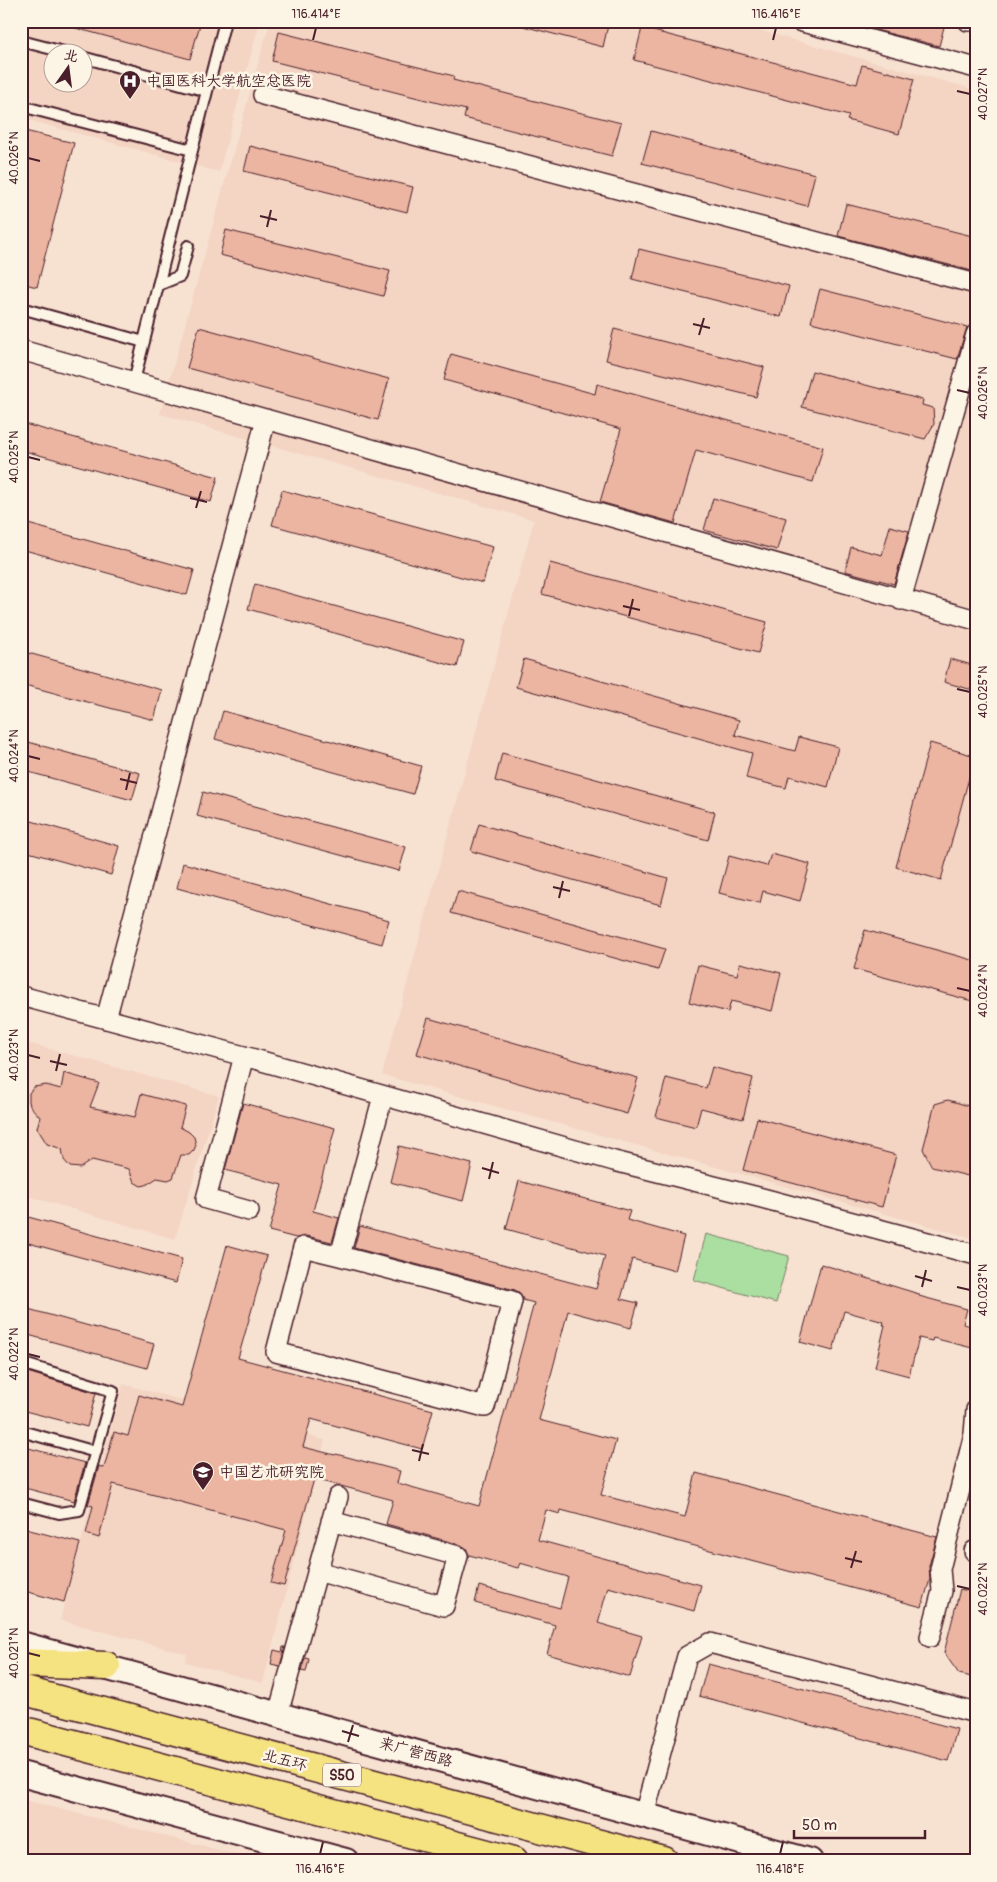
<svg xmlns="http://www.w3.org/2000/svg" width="997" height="1882" font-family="Pangolin,'LXGW WenKai TC',sans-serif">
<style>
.built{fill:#f4d4c3;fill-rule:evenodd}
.green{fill:#aadfa1;stroke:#7a7f66}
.building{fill:#ecb5a1;stroke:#4a1f2b}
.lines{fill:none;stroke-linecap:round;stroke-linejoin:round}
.service-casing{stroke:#4a1f2b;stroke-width:14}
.minor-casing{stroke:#4a1f2b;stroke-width:22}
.tertiary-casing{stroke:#4a1f2b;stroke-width:28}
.motorway-casing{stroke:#4a1f2b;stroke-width:31}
.service{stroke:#fcf5e5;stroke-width:10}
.minor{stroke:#fcf5e5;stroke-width:19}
.tertiary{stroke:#fcf5e5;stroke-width:24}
.motorway{stroke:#f5e382;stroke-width:28}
.ticks{fill:none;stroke:#4a1f2b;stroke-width:2}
.labels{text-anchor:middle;stroke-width:5;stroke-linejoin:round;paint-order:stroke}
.shield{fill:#fcf5e5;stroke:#7f5f63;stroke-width:1}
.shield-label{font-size:14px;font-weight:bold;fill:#4a1f2b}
.poi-label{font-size:15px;fill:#4a1f2b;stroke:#fcf5e5;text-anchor:start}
.street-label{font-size:15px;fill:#4a1f2b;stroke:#fcf5e5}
.neatline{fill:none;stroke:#4a1f2b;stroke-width:2}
.ticks-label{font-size:12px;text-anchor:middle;fill:#4a1f2b}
</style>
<rect width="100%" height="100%" fill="#f7e2d1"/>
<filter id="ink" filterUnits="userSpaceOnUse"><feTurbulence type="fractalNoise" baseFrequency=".02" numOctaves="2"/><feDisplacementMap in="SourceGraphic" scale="10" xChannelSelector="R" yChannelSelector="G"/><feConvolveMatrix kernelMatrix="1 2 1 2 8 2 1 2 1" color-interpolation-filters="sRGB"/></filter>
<g filter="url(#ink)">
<path class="built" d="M21 21H260L219 172 21 118ZM52 52H82V82H52Z
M270 21H725L976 90V1239L382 1075 534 520 160 414Z
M21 1041 219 1096 175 1239 21 1194Z
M123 1384 325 1440 263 1683 185 1662 187 1654 60 1620Z
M21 1799 262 1861H21Z"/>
<path class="green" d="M706 1234 789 1256 776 1303 694 1280Z"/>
<path class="building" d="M69 21H201L190 59 68 26Z
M523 21H609L603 47 523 26Z
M857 21H924L944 27 939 46 856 25Z
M642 28 857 84 862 65 914 79 899 134 847 120 849 116 634 60Z
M279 32 454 76 453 80 621 123 612 156 464 118 466 110 272 61Z
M21 130 74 143 37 287 21 283Z
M651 131 815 174 807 206 642 163Z
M250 146 413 187 407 212 244 171Z
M846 204 976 237V272L838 236Z
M226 230 390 271 383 296 220 255Z
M639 249 789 286 781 317 632 279Z
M820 289 967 327 957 359 811 322Z
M199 327 389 379 378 420 187 368Z
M614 329 764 367 756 397 606 360Z
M451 354 595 394 597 384 823 447 813 482 696 450 675 523 600 502 621 429 444 380Z
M812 371 923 400 922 405 933 408 934 424 925 439 802 407Z
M21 423 218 477 211 502 21 450Z
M282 490 493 547 483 583 272 525Z
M713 498 786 518 777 550 704 530Z
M21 522 194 570 187 595 21 549Z
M890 526 909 531 894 584 845 571 851 547 882 555Z
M550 563 767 622 758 653 542 594Z
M255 584 464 642 457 667 248 609Z
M21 651 162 690 154 720 21 684Z
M524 659 739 720 735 735 795 751 799 737 838 747 828 787 789 776 786 788 746 778 752 753 516 687Z
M950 659 976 666V691L944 682Z
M223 711 421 766 413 794 215 739Z
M21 740 140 773 132 800 21 770Z
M930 743 975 756 941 880 896 867Z
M502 753 715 812 708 840 495 781Z
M203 792 406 847 399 871 197 816Z
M21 818 119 846 111 875 21 850Z
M479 824 668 878 661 905 471 851Z
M771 854 810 864 800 901 763 891 760 903 719 893 729 856 767 866Z
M183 863 389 920 382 944 177 888Z
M458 891 665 949 658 970 451 913Z
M865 930 976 961V1002L854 969Z
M740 963 781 973 772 1011 731 1001 728 1012 689 1002 698 965 737 975Z
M428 1018 638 1078 627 1114 417 1054Z
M712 1067 753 1078 743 1119 701 1108 696 1127 656 1117 666 1078 706 1088Z
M64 1073 99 1083 90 1107 135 1117 141 1094 186 1106 180 1127 189 1132 194 1137 196 1145 194 1150 189 1155H181L173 1178 168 1180 157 1178 146 1185 141 1186 134 1182 129 1169 92 1160 80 1168 70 1167 64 1160 62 1149 47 1144 37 1128 40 1117 30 1106 29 1101V1093L34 1087 46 1085 61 1089Z
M948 1100 976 1108V1178L932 1167 923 1149 935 1104Z
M243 1103 335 1128 313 1211 339 1218 332 1242 306 1236 296 1238 269 1231 282 1185 225 1170Z
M757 1118 896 1155 882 1207 743 1170Z
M399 1146 472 1164 463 1201 390 1182Z
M519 1181 630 1211 627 1220 684 1236 675 1271 632 1259 621 1299 638 1303 631 1328 568 1311 539 1420 616 1440 601 1495 685 1517 696 1473 937 1537 929 1566 930 1579 922 1607 561 1510 560 1514 546 1510 538 1540 701 1585 694 1611 608 1587 598 1623 642 1636 630 1677 547 1654 555 1625 475 1603 479 1586 560 1608 568 1577 520 1563 518 1568 469 1555 466 1548 461 1545 386 1524 393 1500 341 1486 314 1479 284 1586 271 1583 286 1530 113 1484 99 1538 86 1534 93 1506 88 1505 99 1466 104 1468 114 1432 128 1436 139 1395 182 1407 227 1245 267 1256 238 1358 433 1410 422 1449 311 1419 303 1447 335 1455 336 1454 400 1471 397 1483 479 1506 534 1303 523 1300 520 1293 515 1290 354 1248 360 1226 596 1289 605 1256 506 1229Z
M21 1215 182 1259 176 1283 21 1241Z
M821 1264 919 1294V1296L967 1309 963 1324 976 1327V1349L933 1338 932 1341 919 1338 909 1376 875 1367 885 1325H883L884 1322 844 1311 833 1351 800 1342Z
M21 1307 154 1344 147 1368 21 1333Z
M21 1370 96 1393 87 1427 21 1410Z
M21 1446 85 1463 74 1501 21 1487Z
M26 1529 80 1543 64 1602 21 1590V1547Z
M960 1589 976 1593V1678L959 1674 944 1653Z
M283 1647H285L280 1666 271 1664 274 1650 282 1652Z
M305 1658 309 1659 306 1672 301 1671Z
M708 1664 957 1729 948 1761 699 1696Z"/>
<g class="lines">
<g class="service-casing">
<path id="service" d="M21 41 64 52
M82 57 207 91 134 381
M207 91 225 21
M21 106 192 150
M158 285 180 276 188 246
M21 308 144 342
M21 1363 113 1391 79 1510 59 1513 21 1503
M21 1431 96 1452"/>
</g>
<g class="minor-casing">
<path id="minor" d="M799 21 976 68
M968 21H971
M263 95 976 284
M21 350 976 620
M901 600 976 334
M21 996 244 1056 614 1161 762 1198 976 1255
M106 1019 266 419
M244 1056 206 1199 249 1211
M340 1256 512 1301 485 1407 276 1352 303 1247 340 1256 383 1096
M974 1551H976
M317 1571 444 1606 458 1556 331 1521
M930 1637 942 1591 940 1569 974 1434 976 1410
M278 1714 338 1497
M644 1815 687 1656 710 1643 976 1713"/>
</g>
<g class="tertiary-casing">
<path id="tertiary" d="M21 1644 810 1861
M21 1774 346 1861"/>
</g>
<g class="motorway-casing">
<path id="motorway" d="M21 1663 106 1666
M21 1690 664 1861
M21 1730 514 1861"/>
</g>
<use href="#service" class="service"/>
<use href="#minor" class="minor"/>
<use href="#tertiary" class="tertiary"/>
<use href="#motorway" class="motorway"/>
</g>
</g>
<path class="ticks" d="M313 40 316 28M773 40 776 28M957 91 970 94M28 158 40 161M260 216 277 220M267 227 271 210M693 324 710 328M699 335 704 318M957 390 970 393M28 457 40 460M190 498 207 502M196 508 201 491M623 606 640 610M629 616 633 599M957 689 970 692M28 756 40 759M120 779 137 783M126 790 130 773M553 887 570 891M559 898 563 881M957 988 970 991M28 1055 40 1058M50 1061 67 1065M56 1071 60 1054M482 1168 499 1173M489 1179 493 1162M915 1276 932 1281M922 1287 926 1270M957 1287 970 1290M28 1354 40 1357M412 1450 429 1454M419 1461 423 1444M845 1558 862 1562M851 1568 856 1551M957 1586 970 1589M28 1653 40 1656M342 1731 359 1736M348 1742 353 1725M320 1854 323 1842M780 1854 783 1842"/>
<defs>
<g id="hospital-pin" transform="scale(1.125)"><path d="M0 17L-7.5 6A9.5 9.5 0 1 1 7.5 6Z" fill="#4a1f2b" stroke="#fcf5e5"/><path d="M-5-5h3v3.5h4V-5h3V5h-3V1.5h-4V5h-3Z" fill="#fff"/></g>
<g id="university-pin" transform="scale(1.125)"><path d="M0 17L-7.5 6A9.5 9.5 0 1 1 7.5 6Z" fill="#4a1f2b" stroke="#fcf5e5"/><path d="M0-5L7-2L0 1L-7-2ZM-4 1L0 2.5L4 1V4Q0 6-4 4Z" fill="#fff"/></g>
</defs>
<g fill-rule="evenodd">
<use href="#hospital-pin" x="130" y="81"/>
<use href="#university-pin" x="203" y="1472"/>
</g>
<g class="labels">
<rect class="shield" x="323" y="1763.5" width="38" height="23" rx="4"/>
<g class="shield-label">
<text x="342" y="1780">S50</text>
</g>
<g class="poi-label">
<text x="146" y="86">中国医科大学航空总医院</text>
<text x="219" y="1477">中国艺术研究院</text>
</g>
<g class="street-label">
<text transform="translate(416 1752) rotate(15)" y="5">来广营西路</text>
<text transform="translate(285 1760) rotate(15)" y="5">北五环</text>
</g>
</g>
<rect width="997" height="1882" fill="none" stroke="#fcf5e5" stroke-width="55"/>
<g transform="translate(68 68) rotate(14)"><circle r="24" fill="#fcf5e5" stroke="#b59f9b"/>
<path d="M0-4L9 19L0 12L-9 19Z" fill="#4a1f2b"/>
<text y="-8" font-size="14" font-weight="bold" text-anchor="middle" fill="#4a1f2b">北</text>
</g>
<path d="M794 1830v8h131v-8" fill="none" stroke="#4a1f2b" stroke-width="2.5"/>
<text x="802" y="1830" font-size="15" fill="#4a1f2b" stroke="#fcf5e5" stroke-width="4" paint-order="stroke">50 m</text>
<rect x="28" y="28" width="942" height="1826" class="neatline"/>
<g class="ticks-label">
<text x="316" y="18">116.414°E</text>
<text x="776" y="18">116.416°E</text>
<text transform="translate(983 94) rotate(-90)" y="4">40.027°N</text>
<text transform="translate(14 158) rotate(-90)" y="4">40.026°N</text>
<text transform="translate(983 393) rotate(-90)" y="4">40.026°N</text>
<text transform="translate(14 457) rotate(-90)" y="4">40.025°N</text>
<text transform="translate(983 692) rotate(-90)" y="4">40.025°N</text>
<text transform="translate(14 756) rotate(-90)" y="4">40.024°N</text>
<text transform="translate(983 991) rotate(-90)" y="4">40.024°N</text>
<text transform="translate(14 1055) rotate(-90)" y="4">40.023°N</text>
<text transform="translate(983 1290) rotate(-90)" y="4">40.023°N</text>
<text transform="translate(14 1354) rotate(-90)" y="4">40.022°N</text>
<text transform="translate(983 1589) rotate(-90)" y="4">40.022°N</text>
<text transform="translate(14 1653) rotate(-90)" y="4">40.021°N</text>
<text x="320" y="1873">116.416°E</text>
<text x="780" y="1873">116.418°E</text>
</g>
</svg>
